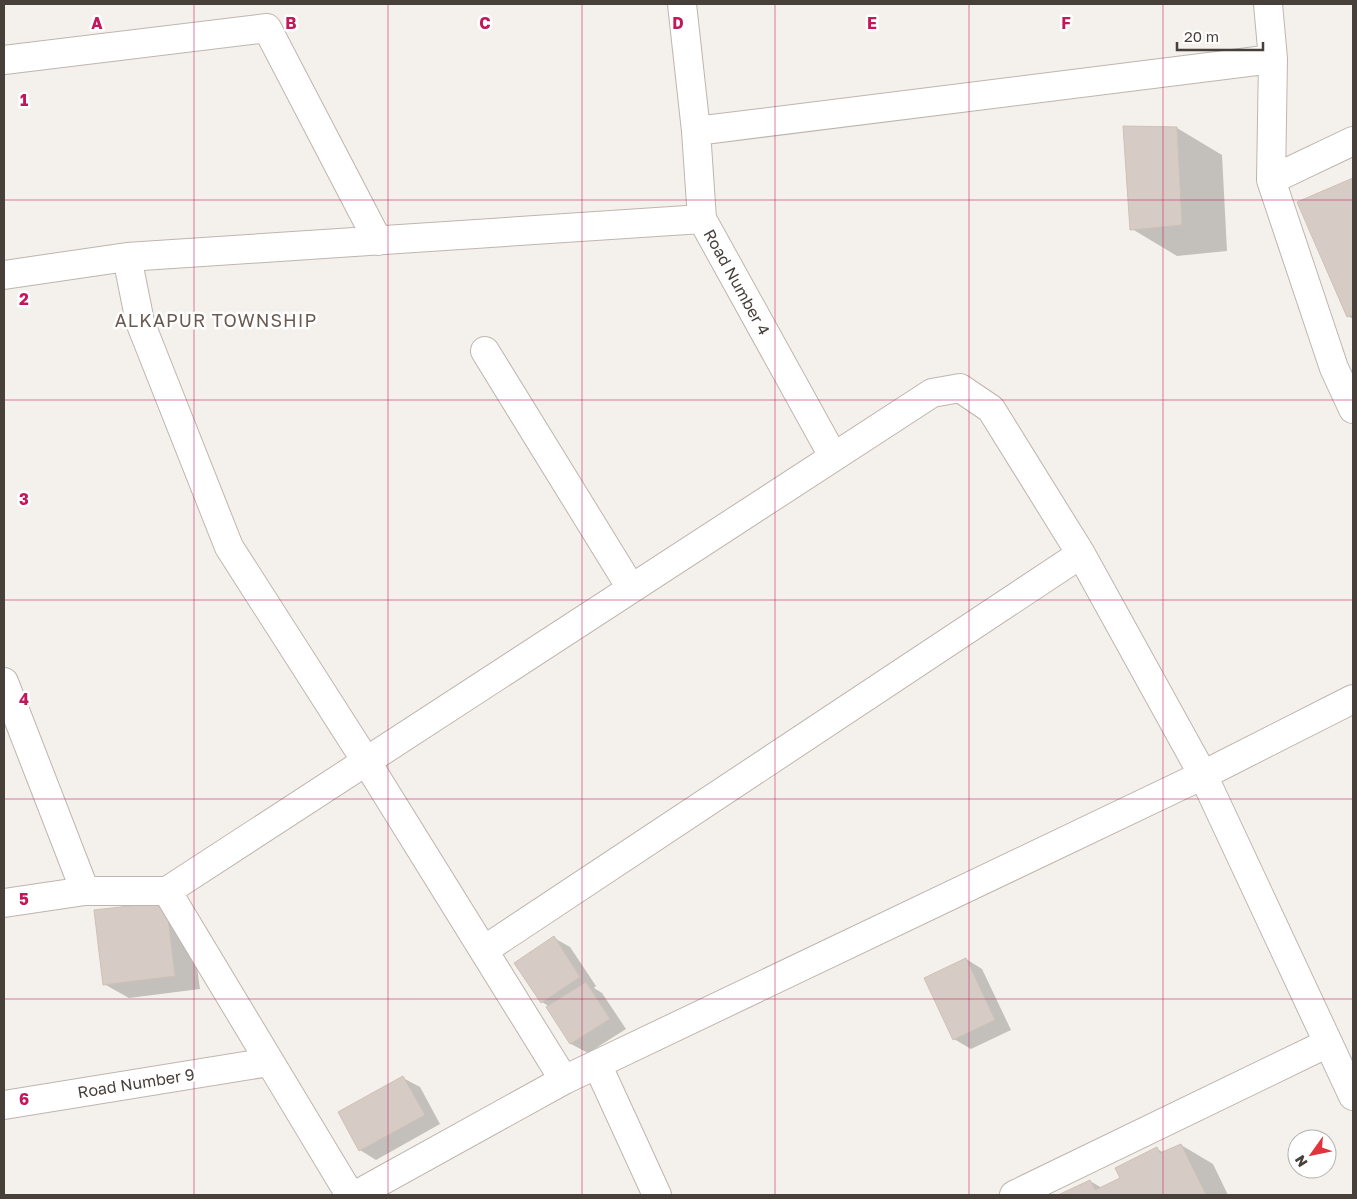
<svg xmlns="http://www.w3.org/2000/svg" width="1357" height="1199" font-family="'Golos Text',sans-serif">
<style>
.shadow{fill:#0003}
.building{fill:#d7ccc5;stroke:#cec0b6}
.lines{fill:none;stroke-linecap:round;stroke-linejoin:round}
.minor-casing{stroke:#bfb5af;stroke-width:30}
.minor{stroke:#fff;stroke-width:28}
.grid{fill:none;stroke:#c2185b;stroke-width:1;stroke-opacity:0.55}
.labels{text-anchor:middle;stroke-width:5;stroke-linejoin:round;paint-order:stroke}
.street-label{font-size:16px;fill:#473f3a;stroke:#fff}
.neighbourhood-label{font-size:18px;letter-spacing:1px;fill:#695b52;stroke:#fff}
.grid-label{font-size:16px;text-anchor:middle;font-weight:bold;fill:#c2185b;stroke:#fff;stroke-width:5;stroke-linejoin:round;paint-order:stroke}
</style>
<rect width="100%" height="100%" fill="#f4f0eb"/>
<path class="shadow" d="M1177 128 1222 155 1227 251 1177 256 1132 229Z
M1353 179V319L1348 316 1298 203Z
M95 911 190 917 200 989 129 998 104 984Z
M554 938 570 947 596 986 594 988 602 993 626 1029 588 1053 571 1044 548 1007H550L542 1002Z
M966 959 982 969 1011 1030 971 1049 954 1039Z
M403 1078 420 1087 440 1124 376 1160 360 1150Z
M1181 1145 1213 1164 1228 1195H1061L1090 1181 1102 1188 1122 1178 1157 1149 1164 1153Z"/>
<path class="building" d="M1123 126 1177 127 1182 225 1130 230Z
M1353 178V315L1347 317 1297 202Z
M166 902 175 976 103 985 94 910Z
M554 936 580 977 541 1003 514 963Z
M966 958 995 1020 953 1040 924 978Z
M586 982 610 1019 570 1044 546 1007Z
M403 1076 425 1115 359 1151 338 1112Z
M1181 1144 1206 1195H1058L1090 1180 1095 1190 1120 1178 1115 1168 1157 1147 1160 1153Z"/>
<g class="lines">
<g class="minor-casing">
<path id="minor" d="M682 4 696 131 702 219 833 456
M1268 4 1273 59 1271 180 1334 368 1353 409
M4 60 267 28 378 241
M696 131 1273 59
M1271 180 1353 141
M127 257 140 322 229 547 366 761 564 1080 1203 775 1353 699
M4 275 127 257 702 219
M485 351 631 588
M4 682 85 891
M167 891 932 393 960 388 991 409 1081 554 1203 775 1353 1096
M4 903 85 891H167L350 1195
M484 950 1081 554
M597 1064 657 1195
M4 1105 269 1062
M356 1195 564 1080
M1014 1195 1328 1043"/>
</g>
<use href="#minor" class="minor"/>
</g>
<path class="grid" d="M194 4V1195M388 4V1195M582 4V1195M775 4V1195M969 4V1195M1163 4V1195M4 200H1353M4 400H1353M4 600H1353M4 799H1353M4 999H1353"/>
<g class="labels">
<g class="street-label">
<text transform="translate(737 282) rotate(61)" y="6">Road Number 4</text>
<text transform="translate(136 1083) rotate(-9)" y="6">Road Number 9</text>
</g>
<g class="neighbourhood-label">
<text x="216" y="327">ALKAPUR TOWNSHIP</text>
</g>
</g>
<g class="grid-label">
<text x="97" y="29">A</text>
<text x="291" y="29">B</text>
<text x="485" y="29">C</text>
<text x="678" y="29">D</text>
<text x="872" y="29">E</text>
<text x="1066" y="29">F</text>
<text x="24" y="106">1</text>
<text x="24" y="305">2</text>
<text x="24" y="505">3</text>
<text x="24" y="705">4</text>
<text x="24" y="905">5</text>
<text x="24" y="1105">6</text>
</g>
<rect width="1357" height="1199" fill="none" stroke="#473f3a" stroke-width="10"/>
<g transform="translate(1312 1154) rotate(237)"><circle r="24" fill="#ffffff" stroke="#b5b2b0"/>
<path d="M0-4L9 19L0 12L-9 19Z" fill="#e3333c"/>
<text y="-8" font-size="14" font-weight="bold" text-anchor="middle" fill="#473f3a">N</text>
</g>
<path d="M1177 42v8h86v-8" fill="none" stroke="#473f3a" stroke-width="2.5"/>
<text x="1184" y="42" font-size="15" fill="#473f3a" stroke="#ffffff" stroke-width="4" paint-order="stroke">20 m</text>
</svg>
